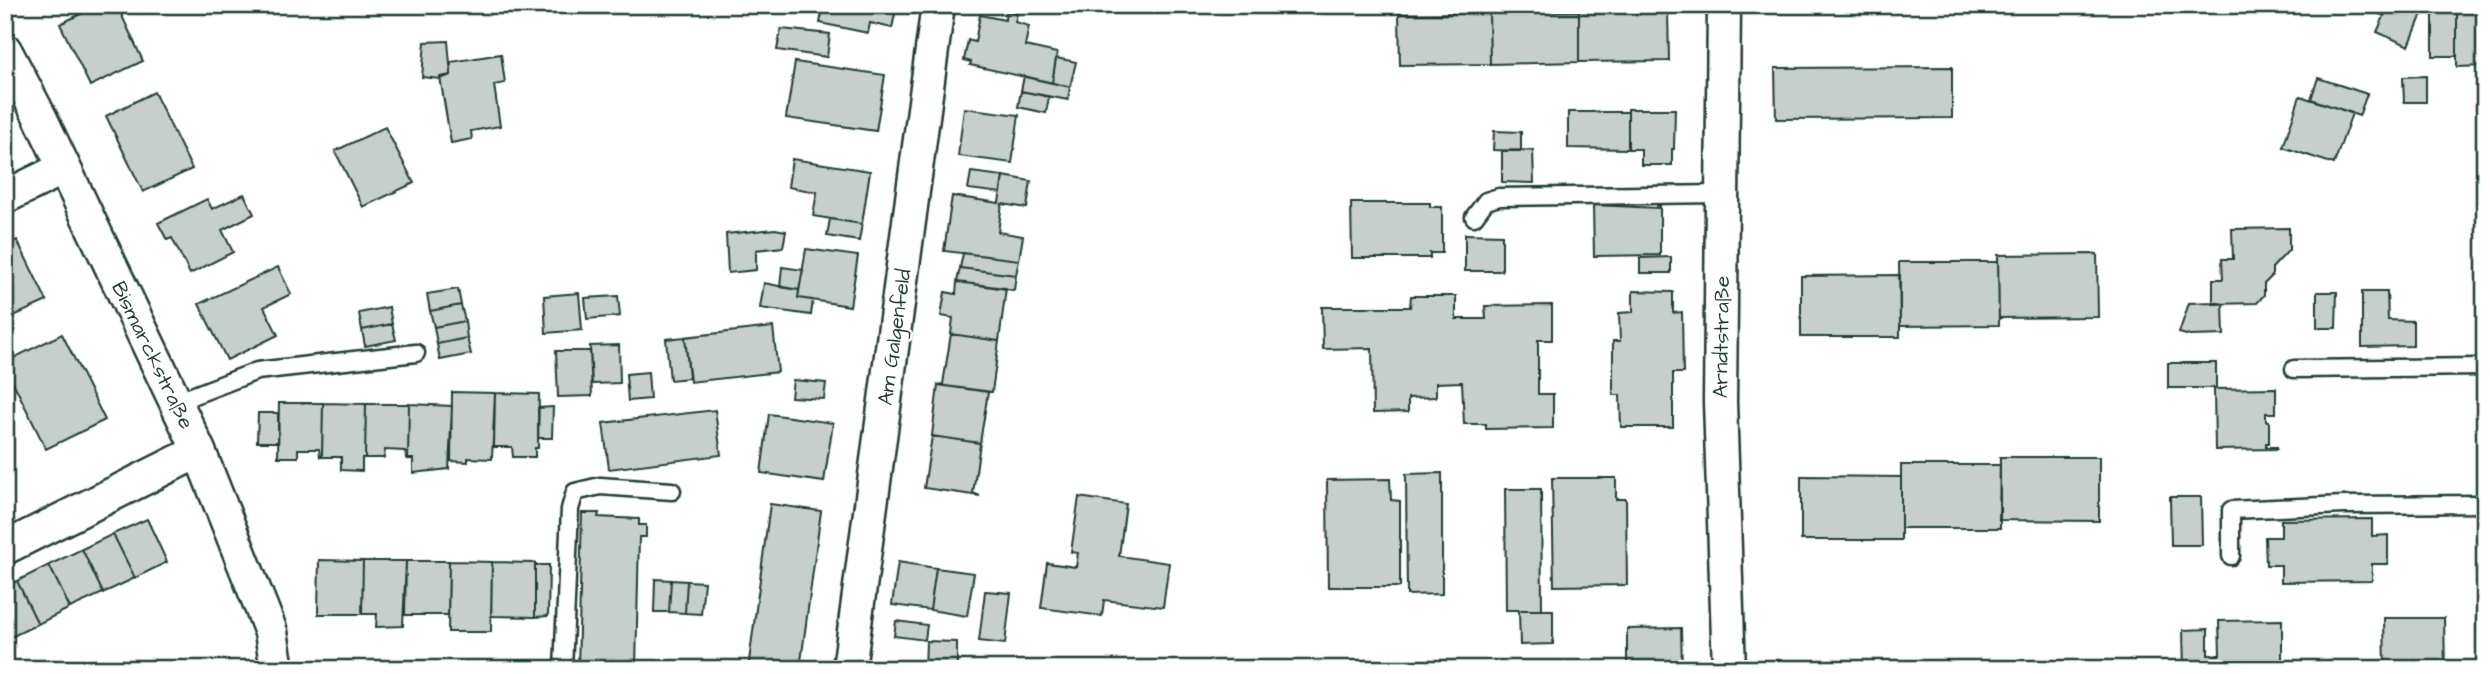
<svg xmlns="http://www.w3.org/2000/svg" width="2490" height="674" font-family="'Architects Daughter',sans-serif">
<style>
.building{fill:#c7cfcc;stroke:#1f3d34;stroke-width:2}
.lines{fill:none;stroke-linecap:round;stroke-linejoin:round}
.lane-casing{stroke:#1f3d34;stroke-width:21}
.street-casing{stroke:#1f3d34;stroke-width:37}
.lane{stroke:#fff;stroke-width:16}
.street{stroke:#fff;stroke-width:32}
.labels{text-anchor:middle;stroke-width:5;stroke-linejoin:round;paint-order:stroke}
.street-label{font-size:21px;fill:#1f3d34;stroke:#fff}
</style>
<rect width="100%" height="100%" fill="#fff"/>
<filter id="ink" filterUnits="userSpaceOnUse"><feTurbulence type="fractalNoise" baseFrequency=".0143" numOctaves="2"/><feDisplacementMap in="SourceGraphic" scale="14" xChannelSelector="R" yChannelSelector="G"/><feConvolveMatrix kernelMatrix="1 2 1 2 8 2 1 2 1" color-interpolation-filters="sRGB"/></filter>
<g filter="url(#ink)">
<path class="building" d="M99 5H117L143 61 90 86 60 24Z
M817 5H897L892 28 870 23 868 33 820 23 822 13 816 12Z
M2358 5H2389L2384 16Z
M2389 5H2401L2422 14 2409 46 2377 32Z
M2433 5H2457V56H2433Z
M2457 5H2485V66L2457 67Z
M1668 10 1669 61 1579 62V11Z
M1006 11 1017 14 1015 22 1029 26 1025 46 1057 53 1052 83 970 65 971 62 964 60 968 40 975 42 980 15 1005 20Z
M1579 11V62L1490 64 1489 13Z
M1489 13 1490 64 1400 65 1399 14Z
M781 29 830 34 827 57 777 50Z
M448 41 451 75 440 79 422 77 425 42Z
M501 54 505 83 494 85 500 126 471 131 472 139 451 143 440 77 451 75V62Z
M1056 58 1076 62 1070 87 1052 83Z
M795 62 885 75 876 131 786 118Z
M1952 67V118L1776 119 1775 68Z
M1024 76 1070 87 1068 100 1021 91Z
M2426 76V102H2404L2403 77Z
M2318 78 2367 94 2359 116 2311 99Z
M1021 91 1049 97 1046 113 1018 107Z
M154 92 192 169 143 192 106 116Z
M2300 96 2352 113 2334 164 2283 147Z
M964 108 1019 115 1012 163 958 156Z
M1628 109H1675L1674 149H1672V165H1641V149H1628Z
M1568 112H1628V149L1568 148Z
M385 127 414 183 363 207 335 151Z
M1494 131 1521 132V151L1493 150Z
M1533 150 1534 183 1502 182V151Z
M792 159 870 171 862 224 813 216 817 192 788 187Z
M971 172 1003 176 1001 193 968 189Z
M1003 176 1031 181 1027 208 1002 204 998 232 1023 236 1019 260 944 251 952 196 999 203Z
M244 194 254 214 222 230 233 252 190 274 172 238 167 240 158 223 207 199 212 209Z
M1351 203H1430V207H1442V253H1430V258H1352Z
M1593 205 1658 208 1657 205H1660V255L1594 256Z
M830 219 862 224 859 241 827 236Z
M2289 228V250L2272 268V276L2264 284V295L2257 303 2213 304V279H2223L2222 259H2233L2232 229Z
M775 229 786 231 783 247 756 250V270L728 273 726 234Z
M1465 234 1502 235V271H1465Z
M17 240 47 301 5 320V246Z
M806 249 858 256 850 306 798 298Z
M963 253 1019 260 1016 275 960 268Z
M2097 254 2098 317 1999 318 1998 255Z
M1671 257V273H1640V258Z
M1899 262H1998L1999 325 1900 326Z
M278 267 291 294 264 307 278 335 227 360 199 304Z
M782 267 803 270 799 290 780 287Z
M960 268 1016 275 1014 290 957 282Z
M1900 275V337H1801V276Z
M957 282 1006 288 999 341 951 334 953 318 941 316 945 292 956 294Z
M764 283 799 290 798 298 813 300 811 315 760 308Z
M458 289 461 305 430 311 427 294Z
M1633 291 1673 292V313L1682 312 1683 373H1673V427H1621L1620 395H1613V341H1620L1619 313 1633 312Z
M2317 292H2337L2336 328H2317Z
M2362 292H2387L2388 320 2413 321V346L2362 347Z
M579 293 582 330 546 333 544 296Z
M618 296 620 316 587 319 585 298Z
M1411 296H1456V319H1486L1485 306 1552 305V340H1538V394H1553V428L1486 429V424H1464L1462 382 1436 383V397L1408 398V412L1373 413 1372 348 1323 349 1322 307H1410Z
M2213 302 2223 304 2224 335 2190 336 2179 333 2189 303Z
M461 305 465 321 434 327 430 311Z
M389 307 392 324 362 330 359 313Z
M465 321 467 338 437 344 434 327Z
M392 324 396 340 365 346 362 330Z
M773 327 778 372 690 382 685 337Z
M62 334 105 420 46 449 5 366V362Z
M951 334 999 341 992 392 938 385 943 384Z
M685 337 689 378 670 380 666 339Z
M467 338 471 354 440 360 437 344Z
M619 345 620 383 592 384 590 346Z
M556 351H590L592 396 558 397Z
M2168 363H2216V388H2168Z
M648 372 650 399 628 401 626 374Z
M793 380 826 383 824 399 791 397Z
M938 385 988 392 980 443 932 436Z
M2276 388V413H2266V421H2269V443H2266V447H2277V449L2215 450 2214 389Z
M452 392 495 393 492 459 468 458V462L451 461Z
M495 393 539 394 538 448H535V457H513L512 447H494Z
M279 403H323L322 457H320L319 449H298V457H278Z
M323 403 366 404 365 458H362V471L341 470V457H322Z
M366 404H409L408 459 406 458 405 451 385 450 384 458H365Z
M409 404 452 406 449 469 413 473V459H408Z
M553 407 552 438H538V408Z
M715 410 721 455 609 469 603 423Z
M258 413H278V442H257Z
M769 414 833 423 824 482 761 473Z
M932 436 980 443 973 493 980 496 924 488Z
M2000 457H2099V521L1999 520Z
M1901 465H2000V528H1901Z
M1442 473V594L1407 595 1406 474Z
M1801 476 1901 477V540H1801Z
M1552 478H1616V499H1626L1627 585 1554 586Z
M1390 479 1391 500 1400 501V587H1328L1327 480Z
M1505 489H1541L1542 610H1506Z
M1079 497 1126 504 1119 556 1169 563 1163 607 1104 600 1102 616 1041 608 1047 563 1076 567 1078 553 1071 552Z
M2170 497H2201L2202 545H2171Z
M770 504 821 511 800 669H748Z
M582 513H599L598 517 639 519V525H646V537H639L636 669H578Z
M147 519 167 562 135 578 113 534Z
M2372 519V536L2388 535V564H2372V581L2281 582V565H2266L2265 537H2281V520Z
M113 534 135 578 103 593 82 549Z
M82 549 103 593 70 608 49 565Z
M319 560 363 561 362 614H318Z
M363 561H406L403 626 376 627 377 614H362Z
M406 561H449L448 615H405Z
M449 561 492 562 491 632H448Z
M492 562 535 563V617L491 616Z
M898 562 936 568 930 610 892 605Z
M49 565 70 608 38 624 17 581Z
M535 565H549L548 616 535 617Z
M936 568 974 573 967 616 930 610Z
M655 579 671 580 669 612H654Z
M671 580 687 581 685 613 669 612Z
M17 581 38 624 5 640V586Z
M687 581 704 582 701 614 685 613Z
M985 591 1011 593 1005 644 979 641Z
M2477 600H2485V637H2478Z
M1519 610H1553V644L1520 645Z
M2384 618H2444L2445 669H2385Z
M2282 620V669H2184L2183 630 2208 629V655H2220L2219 621Z
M896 621 927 625 925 640 894 636Z
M1681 628 1682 669H1627V629Z
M926 641 957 642V669H925Z"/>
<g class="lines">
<g class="lane-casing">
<path id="lane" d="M1474 217 1486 201 1499 197 1722 194
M2294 369 2485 367
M176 402 257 371 416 353
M2231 556V510L2344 505 2485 504
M563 669 570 509 575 492 600 486 672 491"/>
</g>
<g class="street-casing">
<path id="street" d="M1724 5 1720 402 1729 669
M5 50 40 117 199 451 271 632 277 669
M5 197 64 168
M5 548 199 451
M849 669 938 5"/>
</g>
<use href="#lane" class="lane"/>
<use href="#street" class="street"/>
</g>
</g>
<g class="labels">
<g class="street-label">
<text transform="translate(894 337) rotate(-82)" y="7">Am Galgenfeld</text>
<text transform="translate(1721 337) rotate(-89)" y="7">Arndtstraße</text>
<text transform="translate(153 355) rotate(64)" y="7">Bismarckstraße</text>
</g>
</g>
<rect width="2490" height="674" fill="none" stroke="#fff" stroke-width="28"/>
<rect x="14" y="14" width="2462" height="646" fill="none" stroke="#1f3d34" stroke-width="2.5" filter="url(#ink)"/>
</svg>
